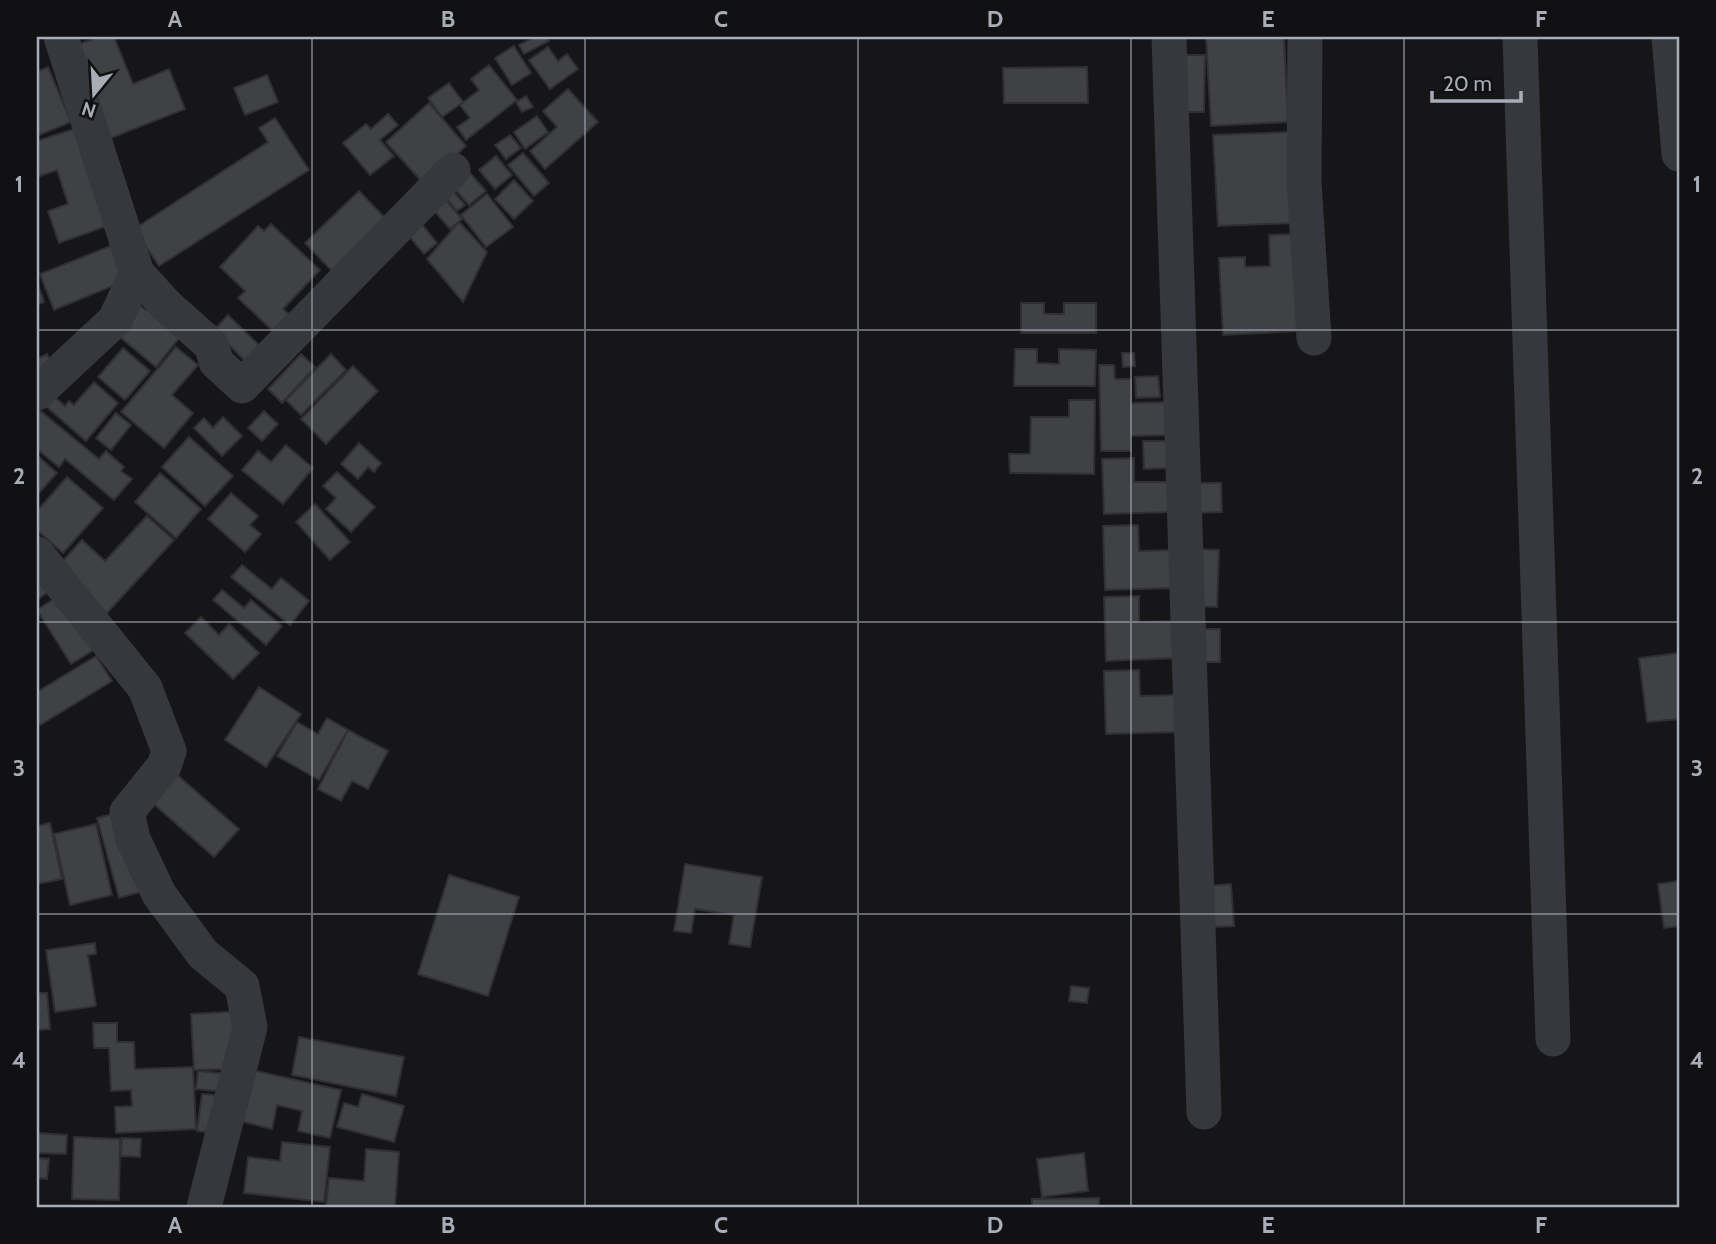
<svg xmlns="http://www.w3.org/2000/svg" width="1716" height="1244" font-family="Cabin,sans-serif">
<style>
.building{fill:#404145;stroke:#303034;stroke-width:2}
.lines{fill:none;stroke-linecap:round;stroke-linejoin:round}
.minor{stroke:#37383d;stroke-width:35}
.grid{fill:none;stroke:#a8adb8;stroke-width:2;stroke-opacity:0.55}
.neatline{fill:none;stroke:#a8adb8;stroke-width:2.5}
.grid-label{font-size:23px;text-anchor:middle;font-weight:bold;fill:#a8adb8}
</style>
<rect width="100%" height="100%" fill="#161618"/>
<path class="building" d="M98 37H114L133 84 169 69 185 109 111 138 74 46Z
M535 37H547L549 41 524 54 519 45Z
M1206 37H1284L1288 122 1211 126Z
M514 46 531 73 512 85 495 58Z
M548 47 558 61 567 54 578 69 550 89 529 60Z
M1180 55H1205L1204 112H1180Z
M489 65 517 100 466 140 457 127 470 118 460 105 479 90 471 79Z
M48 67 71 122 37 136V72Z
M1087 67 1088 103H1004L1003 68Z
M267 75 278 102 245 115 234 88Z
M449 83 463 102 442 117 428 98Z
M568 89 598 122 545 169 530 151 557 127 543 111Z
M526 96 533 107 522 112 516 102Z
M429 103 466 146 424 184 386 142Z
M388 114 398 125 380 140 394 156 370 175 343 143 366 124 371 129Z
M537 116 548 132 525 149 514 132Z
M275 118 309 170 159 266 134 229 268 142 259 128Z
M77 128 110 225 59 243 48 211 68 204 57 170 37 177V141Z
M1290 132 1294 223 1218 226 1213 135Z
M510 135 521 148 506 159 495 145Z
M523 153 549 183 534 196 508 165Z
M496 156 512 175 495 189 479 170Z
M468 171 486 191 469 205 451 185Z
M514 180 533 201 514 219 495 199Z
M450 188 465 205 457 211 443 194Z
M359 191 389 222 335 274 305 243Z
M487 194 513 227 486 247 461 215Z
M444 198 462 219 450 229 432 208Z
M417 218 437 243 424 254 404 230Z
M459 222 487 252 463 302 427 259Z
M271 224 320 270 283 309 289 314 273 331 238 298 245 291 220 267 258 226 264 231Z
M1294 234 1299 331 1223 335 1219 258 1245 257V267L1270 266 1269 235Z
M113 245 127 280 54 310 40 274Z
M37 282 44 302 37 305Z
M151 303 185 331 156 367 114 332 138 304 146 310Z
M1021 303H1044V314H1064V303H1096V333H1021Z
M228 315 261 347 246 362 214 330Z
M176 347 198 365 172 395 193 413 164 448 121 412Z
M123 348 150 371 125 400 98 377Z
M1015 349H1037V363L1059 364V349L1096 350 1095 386H1014Z
M1122 353H1134L1135 366 1123 367Z
M47 354 54 368 37 377V359Z
M301 354 315 367 282 403 268 389Z
M331 354 346 370 301 415 286 400Z
M1099 365H1114L1115 379H1131V403L1169 402V435L1131 436V451H1101Z
M353 366 378 391 326 444 301 419Z
M1158 376 1160 397 1136 398 1135 377Z
M94 382 118 403 86 441 41 402 50 393 65 406 69 401 74 405Z
M1069 400H1095L1094 474 1010 473 1009 454H1030L1031 417H1069Z
M38 409 99 459 106 451 124 467 121 471 132 479 114 500 65 459 59 467 37 449Z
M264 411 278 424 262 441 248 428Z
M116 413 131 425 111 450 96 438Z
M223 417 242 436 222 456 194 428 204 418 213 428Z
M189 437 233 476 205 506 162 467Z
M1143 441H1174V468L1144 469Z
M359 443 381 463 374 472 368 467 358 479 341 464Z
M286 445 313 468 283 504 242 470 258 451 271 462Z
M38 456 57 473 37 495V457Z
M1134 458V482H1171L1172 512 1104 514 1102 459Z
M337 472 375 507 351 532 326 509 336 498 323 486Z
M160 473 201 509 176 538 135 502Z
M67 477 103 508 63 553 37 530V511Z
M1196 483H1221L1222 512 1197 513Z
M231 493 258 516 250 525 261 534 245 552 208 519Z
M315 504 350 542 330 560 296 522Z
M147 516 174 540 106 614 56 568 82 540 105 561Z
M1138 525 1139 551 1175 550 1176 588 1105 590 1103 526Z
M1194 549 1219 550 1217 607 1193 606Z
M242 565 272 589 281 578 309 601 290 625 231 577Z
M37 567 52 589 37 600Z
M222 590 244 608 251 600 282 626 266 645 213 600Z
M63 593 97 648 71 664 37 610Z
M1139 596V622L1176 621 1177 658 1106 661 1104 597Z
M201 617 219 635 229 624 259 653 233 679 185 633Z
M1196 629H1220V662H1195Z
M1679 653V719L1647 722 1639 658Z
M96 656 112 681 40 725 37 720V692Z
M1139 670 1140 696 1177 695 1178 732 1106 734 1104 671Z
M259 687 301 714 266 767 225 740Z
M327 718 348 730 319 780 277 756 297 722 318 734Z
M348 730 388 751 368 789 352 781 341 801 318 789Z
M174 772 239 829 214 857 149 800Z
M124 811 147 890 119 898 97 818Z
M50 823 62 879 37 884V826Z
M96 824 112 895 70 905 54 834Z
M685 864 762 877 750 947 729 944 734 915 695 909 691 933 674 931Z
M449 875 519 897 488 996 418 974Z
M1679 881V926L1664 928 1658 884Z
M1231 884 1234 926 1211 927 1208 886Z
M95 943 96 954 88 955 96 1006 55 1012 46 950Z
M1071 986 1089 988 1087 1003 1069 1001Z
M37 993H47L50 1029 37 1030Z
M244 1011 231 1069 194 1070 191 1014Z
M93 1023H117V1042H134L135 1069 193 1067 196 1129 116 1133 115 1107 132 1106 131 1090 111 1091 109 1048H94Z
M299 1037 404 1057 396 1096 292 1075Z
M247 1069 341 1090 330 1138 298 1131 302 1111 277 1105 272 1129 236 1120Z
M198 1071 229 1074 227 1092 196 1089Z
M202 1094 221 1096 216 1133 197 1131Z
M362 1094 404 1106 394 1142 337 1127 344 1103 358 1107Z
M37 1133 67 1135 66 1154 37 1153Z
M74 1137 120 1139 119 1200 72 1199Z
M122 1138 141 1139 140 1157 121 1156Z
M282 1142 330 1147 324 1202 244 1193 248 1157 280 1161Z
M366 1149 399 1152 395 1207H326L329 1178 364 1181Z
M1084 1153 1088 1191 1042 1197 1037 1159Z
M37 1158 49 1159 47 1179 37 1178Z
M1099 1198V1207H1032V1199Z"/>
<g class="lines">
<path class="minor" d="M1169 37 1204 1112
M1305 37 1304 182 1314 338
M1520 37 1553 1039
M1669 37 1679 154
M137 273 166 305 212 346 216 362 242 386 453 170
M37 393 115 320 137 273 61 37
M37 554 145 688 169 751 164 766 127 812 133 839 159 894 203 954 242 986 250 1027 204 1207"/>
</g>
<path class="grid" d="M312 37V1207M585 37V1207M858 37V1207M1131 37V1207M1404 37V1207M37 330H1679M37 622H1679M37 914H1679"/>
<rect width="1716" height="1244" fill="none" stroke="#111113" stroke-width="77"/>
<g transform="translate(94 94) rotate(198)" stroke="#111113" stroke-width="5" paint-order="stroke">
<path d="M0-5L12 26L0 18L-12 26Z" fill="#a8adb8"/>
<text y="-10" font-size="19" font-weight="bold" text-anchor="middle" fill="#a8adb8">N</text>
</g>
<path d="M1432 91v10h89v-10" fill="none" stroke="#a8adb8" stroke-width="3.5"/>
<text x="1443" y="91" font-size="21" fill="#a8adb8" stroke="#111113" stroke-width="5" paint-order="stroke">20 m</text>
<rect x="38" y="38" width="1640" height="1168" class="neatline"/>
<g class="grid-label">
<text x="175" y="27">A</text>
<text x="448" y="27">B</text>
<text x="721" y="27">C</text>
<text x="995" y="27">D</text>
<text x="1268" y="27">E</text>
<text x="1541" y="27">F</text>
<text x="19" y="192">1</text>
<text x="1697" y="192">1</text>
<text x="19" y="484">2</text>
<text x="1697" y="484">2</text>
<text x="19" y="776">3</text>
<text x="1697" y="776">3</text>
<text x="19" y="1068">4</text>
<text x="1697" y="1068">4</text>
<text x="175" y="1233">A</text>
<text x="448" y="1233">B</text>
<text x="721" y="1233">C</text>
<text x="995" y="1233">D</text>
<text x="1268" y="1233">E</text>
<text x="1541" y="1233">F</text>
</g>
</svg>
